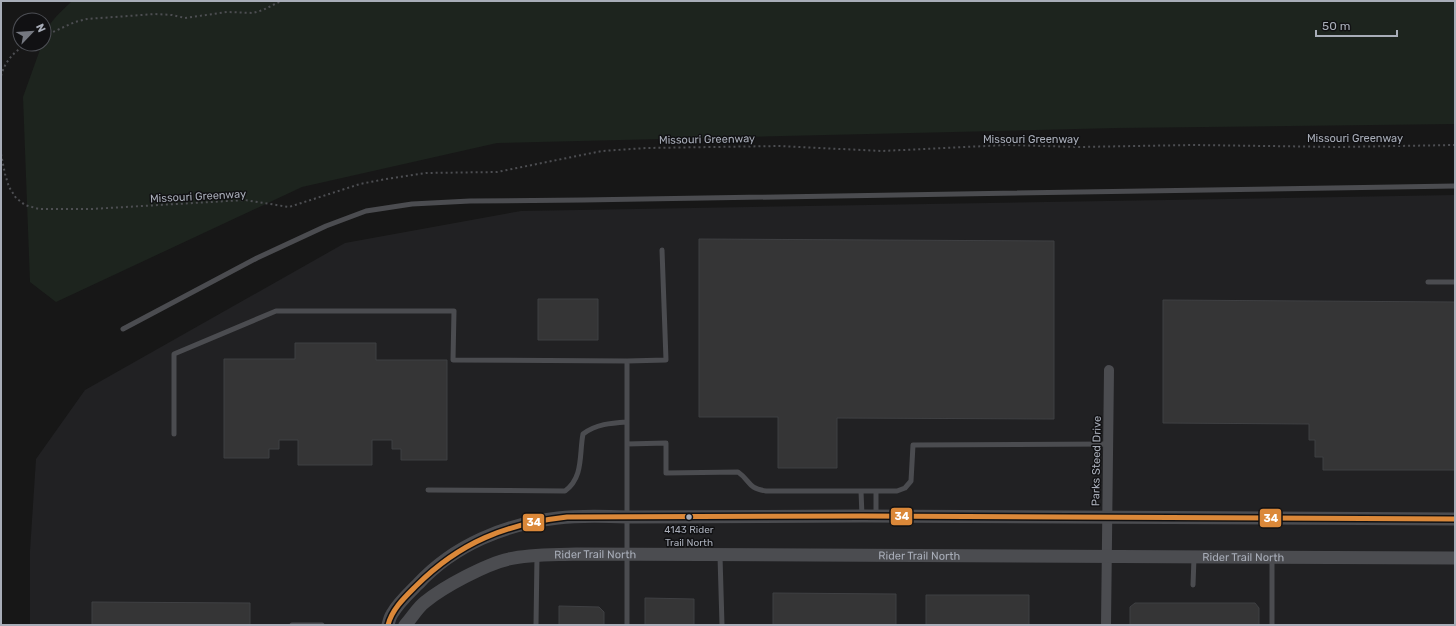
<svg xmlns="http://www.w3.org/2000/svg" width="1456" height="626" font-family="Rubik,sans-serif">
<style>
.built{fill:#212123}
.green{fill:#1d241e}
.building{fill:#353536;stroke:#3f4043}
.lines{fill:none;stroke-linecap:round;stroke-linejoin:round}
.path{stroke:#4d4e52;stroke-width:2;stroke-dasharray:2 3;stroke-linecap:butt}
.service{stroke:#4b4c50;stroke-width:5}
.minor{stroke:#4b4c50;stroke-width:10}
.tertiary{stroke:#4b4c50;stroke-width:13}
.bus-1-casing{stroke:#111113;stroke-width:8}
.bus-1{stroke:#db8839;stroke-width:5}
.bus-dot{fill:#a8adb8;stroke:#111113;stroke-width:1.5}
.labels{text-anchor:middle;stroke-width:3;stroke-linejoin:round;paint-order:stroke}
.bus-label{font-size:10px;fill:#a8adb8;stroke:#111113}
.street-label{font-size:11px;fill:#a8adb8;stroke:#111113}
.line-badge{stroke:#111113;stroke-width:1.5}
.badge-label{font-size:11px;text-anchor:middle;font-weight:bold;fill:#fff}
</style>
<rect width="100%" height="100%" fill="#171717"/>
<path class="built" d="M1455 195V625H30V551L36 459 85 390 345 243 521 211Z"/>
<path class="green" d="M72 1H1455V124L1117 128 497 143 302 187 56 302 30 282 23 97 42 44H44C44 25 59 14 72 1Z"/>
<path class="building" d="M699 239 1054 241V419L837 418V468H778V417H699Z
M538 299H598V340H538Z
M1163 300 1455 302V470H1323V457H1315V440H1309V424L1163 423Z
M295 343H376V360H447V460H401V449H392V440H372V465H298V440H279V449H269V458H224V359H295Z
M773 593 896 594V625H773Z
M926 595H1029V625H926Z
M645 598 694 599V625H645Z
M92 602 250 603V625H92Z
M1135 603H1255L1259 608V625H1130V607Z
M559 606 599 607 604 612V625H559Z"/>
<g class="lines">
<path class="path" d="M44 36 75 22 87 19 155 14 172 15 185 18 227 12 253 13 263 10 281 1
M1 76C5 61 14 52 26 44
M1 154 5 174 9 187 16 198 25 205 39 209H91L245 200 289 207 360 184 386 179 426 173 497 172 602 151 646 148 779 146 882 151 1007 145 1078 147 1193 145 1339 147 1455 145"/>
<path class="service" d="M1428 282H1455
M123 329 257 258 326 226 366 211 412 204 470 201 583 200 1455 186
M174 434V354L276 311H454L453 360 627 361
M627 444 666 443V473L738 472C751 481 747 488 766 491H897L905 488 911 481 913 445 1109 444
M428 490 565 491C584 477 579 454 583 434 596 424 611 423 627 422
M861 491 862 516
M876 515V492
M720 556 722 625
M1193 585 1194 558
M292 625H322
M536 625 537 556
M627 625V361L666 360 662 250
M1272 625V559"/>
<path class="minor" d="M1106 625 1109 370"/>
<g class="tertiary">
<path d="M388 625C389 621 390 617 392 614 398 603 409 593 418 584 454 545 505 524 558 518 581 515 605 516 628 517L862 516 1455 519"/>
<path id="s1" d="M405 625C412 618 417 608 425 602 443 587 486 564 509 559 530 554 553 555 576 554L1455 558"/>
</g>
<g class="bus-1-casing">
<path id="bus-1" d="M388 625C392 609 405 597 416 586 460 542 506 524 567 517L862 516 1455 519"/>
</g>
<use href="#bus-1" class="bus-1"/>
</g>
<circle class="bus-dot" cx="689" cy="517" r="3.5"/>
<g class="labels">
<g class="bus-label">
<text x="689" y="533">4143 Rider<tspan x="689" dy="13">Trail North</tspan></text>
</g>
<g class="street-label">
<text x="1355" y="142">Missouri Greenway</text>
<text transform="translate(707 139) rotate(-1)" y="4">Missouri Greenway</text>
<text x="1031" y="143">Missouri Greenway</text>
<text transform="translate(198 196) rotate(-3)" y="4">Missouri Greenway</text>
<text transform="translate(1096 461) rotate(-89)" y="4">Parks Steed Drive</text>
<text dy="4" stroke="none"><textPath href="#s1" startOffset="212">Rider Trail North</textPath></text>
<text dy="4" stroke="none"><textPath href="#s1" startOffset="536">Rider Trail North</textPath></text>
<text dy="4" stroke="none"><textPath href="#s1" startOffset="860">Rider Trail North</textPath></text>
</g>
</g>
<g class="line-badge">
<rect x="890" y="507" width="23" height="19" rx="4" fill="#db8839"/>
<rect x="1259" y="508" width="23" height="20" rx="4" fill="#db8839"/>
<rect x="522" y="513" width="23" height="19" rx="4" fill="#db8839"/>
</g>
<g class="badge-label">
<text x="902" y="520">34</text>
<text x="1271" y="522">34</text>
<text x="534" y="526">34</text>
</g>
<rect width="1456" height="626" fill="none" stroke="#a8adb8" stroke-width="4"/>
<g transform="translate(32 32) rotate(65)"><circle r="19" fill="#111113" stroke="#4d4f55"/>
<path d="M0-3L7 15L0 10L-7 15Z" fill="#757880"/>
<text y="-6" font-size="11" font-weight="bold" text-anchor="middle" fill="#a8adb8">N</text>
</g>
<path d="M1316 30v6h81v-6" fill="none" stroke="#a8adb8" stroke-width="2"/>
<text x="1322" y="30" font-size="12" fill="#a8adb8" stroke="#111113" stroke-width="3" paint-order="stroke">50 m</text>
</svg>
